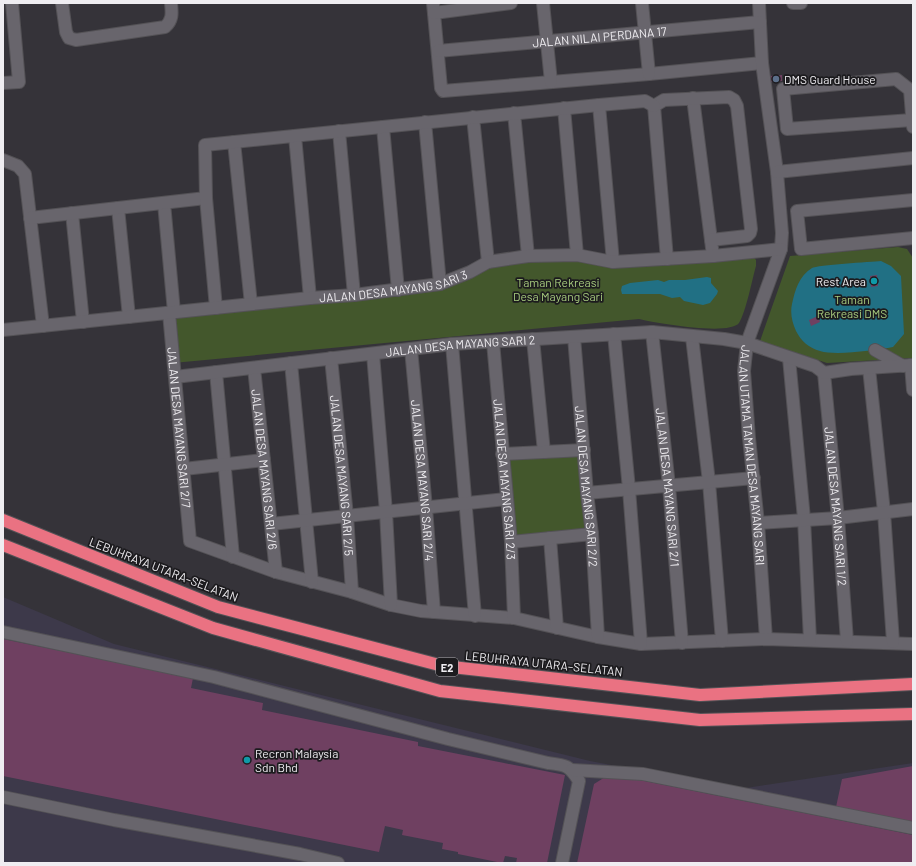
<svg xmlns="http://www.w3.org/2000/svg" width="916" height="866" viewBox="0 0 916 866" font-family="Barlow,sans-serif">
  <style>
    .industrial { fill: #3d394a }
    .green { fill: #43572c }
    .water { fill: #217084 }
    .building { fill: #6f4061 }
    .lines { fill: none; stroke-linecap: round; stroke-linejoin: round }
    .minor-casing { stroke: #545256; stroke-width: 14 }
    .highway-casing { stroke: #545256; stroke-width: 14 }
    .minor { stroke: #68656c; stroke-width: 12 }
    .highway { stroke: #ea7282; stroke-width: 12 }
    .service-dot { fill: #5c6f8a; stroke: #1c1b1e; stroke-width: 1.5 }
    .culture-dot { fill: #0f9aa8; stroke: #1c1b1e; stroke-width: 1.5 }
    .labels { text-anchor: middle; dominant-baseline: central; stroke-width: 3.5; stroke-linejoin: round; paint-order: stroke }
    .shield { fill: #1c1b1e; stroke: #b0aeb2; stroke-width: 1 }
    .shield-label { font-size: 11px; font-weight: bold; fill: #efedf1 }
    .street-label { font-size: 12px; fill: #efedf1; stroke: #1c1b1e }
    .poi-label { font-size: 12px; fill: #efedf1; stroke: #1c1b1e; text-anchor: start }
    .park-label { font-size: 12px; fill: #a8cc7f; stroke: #1c1b1e }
  </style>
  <rect width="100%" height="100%" fill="#353339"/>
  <path class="industrial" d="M3,597l111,47 476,117 149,28 174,-26v100h-910z"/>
  <path class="green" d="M898,247l9,2 6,9v100l-86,5 -67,-22 30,-85z
    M555,251l58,14 138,-11 5,6v6c-4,14 -10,46 -17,57 -10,13 -83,0 -100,-4l-466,44 -6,-53 267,-26 54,-24z
    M580,455l6,75 -70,6 -7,-77z"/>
  <path class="water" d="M881,261l10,5 10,10 3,58 -11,13c-17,3 -57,9 -73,4 -11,-3 -19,-10 -24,-20 -4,-9 -6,-18 -4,-27 3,-14 7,-28 20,-36 5,-3 59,-6 69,-7z
    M707,277l4,1v5l7,8 -1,3 -7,9 -7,2 -19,-4 -4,-4 -8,1 -12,-4h-38l-1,-4 1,-4 8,-3 28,-3 6,2 5,-2h16z"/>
  <path class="building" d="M782,75v6l-11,1 -1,-6z
    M877,275l1,11 -7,1 -1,-11z
    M818,316l2,6 -9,4 -2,-6z
    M3,639l190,39 -2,10 72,15 -1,7 156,32v4l147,29 -18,88h-31l1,-5 -12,-2 -2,7h-1l-44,-9v-2l-16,-3 1,-6 -41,-8 1,-5 -18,-4 -6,26 -376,-76z
    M913,766v56l-77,-15 6,-28z
    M610,774l303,61v28h-336l17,-79z"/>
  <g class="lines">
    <g class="minor-casing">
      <g id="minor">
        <path d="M62,3l4,29 3,6 7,2 89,-13c8,-7 7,-14 6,-24"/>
        <path d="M433,3l8,85 2,3 206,-17 113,-11"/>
        <path d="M543,3l8,79"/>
        <path d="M642,3l7,71"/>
        <path id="s1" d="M759,3l3,60 15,109 5,61 -1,16 -34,94 -3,28 5,67 9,85 8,116"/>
        <path d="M793,3h8"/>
        <path d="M434,13l77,-10"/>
        <path id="s2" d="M438,51l322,-29"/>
        <path d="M3,83l16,-1 -7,-79"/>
        <path d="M693,98l18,142"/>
        <path d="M599,105l14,157"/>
        <path d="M654,106l10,-6 65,-3 5,3 3,6 14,123 -1,4 -3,3 -36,4 2,16"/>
        <path d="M654,106l13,153"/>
        <path d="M564,108l13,147"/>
        <path d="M514,113l14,143"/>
        <path d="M473,117l15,145"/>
        <path d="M912,120l-125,9 -4,-40 113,-10 14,11 3,37"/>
        <path d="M425,122l15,162"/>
        <path d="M383,127l15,163"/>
        <path d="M339,131l15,164"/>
        <path d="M295,136l15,162"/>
        <path d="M234,142l17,162"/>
        <path d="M3,160l15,6 7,8 18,152"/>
        <path d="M777,172l136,-14"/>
        <path d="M913,200l-116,11 4,38 112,-11"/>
        <path d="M164,203l10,109"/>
        <path d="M118,208l11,109"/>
        <path d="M72,213l11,109"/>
        <path d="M30,218l176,-20"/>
        <path d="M216,308l-10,-110 -1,-53 394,-40 46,-4 9,5"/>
        <path id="s3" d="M169,313l21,228 86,31 76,20 39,13 30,6 93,7 84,19 43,7 125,-5 147,5"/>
        <path id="s4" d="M3,330l307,-32 44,-3 86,-11 30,-12 18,-10 40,-6 49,-1 36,7 100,-6 68,-7"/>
        <path id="s5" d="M652,332l17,154 13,157"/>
        <path d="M614,334l15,155 12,155"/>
        <path id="s6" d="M574,337l13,156 5,41 6,103"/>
        <path d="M692,337l17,145 13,159"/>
        <path d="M533,339l11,113"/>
        <path id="s7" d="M493,342l18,200 3,76"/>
        <path d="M452,344l23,272"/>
        <path id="s8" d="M411,349l15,159 8,104"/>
        <path d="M875,350l28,16"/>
        <path d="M373,354l13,158 5,93"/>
        <path id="s9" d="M331,358l16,158 5,76"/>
        <path d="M789,358l15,161 6,121"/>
        <path d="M291,363l21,219"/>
        <path d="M911,365l2,25"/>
        <path id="s10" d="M254,368l22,204"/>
        <path d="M869,368l15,144 9,130"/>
        <path d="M216,372l17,185"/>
        <path id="s11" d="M824,373l14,145 9,123"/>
        <path id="s12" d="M175,377l277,-33 200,-12 72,7 23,4 68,23 9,7 27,-4 62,-4"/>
        <path d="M502,454l82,-4"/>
        <path d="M184,469l80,-9"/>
        <path d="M587,493l167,-15"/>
        <path d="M758,523l80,-5 75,-9"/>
        <path d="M271,524l235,-25"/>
        <path d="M550,538l7,90"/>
        <path d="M511,542l81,-8"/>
        <path d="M3,632l211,45 234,62 100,24c18,2 21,2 31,18l-17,82"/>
        <path d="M572,770l71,4 270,54"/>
        <path d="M3,797l111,23 186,34 38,9"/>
      </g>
    </g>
    <g class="highway-casing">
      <path id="highway" d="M3,520l215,87 225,59 257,29 213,-11
        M3,545l210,83 227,63 260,29 213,-6"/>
    </g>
    <use href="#minor" class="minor"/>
    <use href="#highway" class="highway"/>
  </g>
  <circle class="service-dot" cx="776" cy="79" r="4"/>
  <g class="culture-dot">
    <circle cx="874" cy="281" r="4"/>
    <circle cx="247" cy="760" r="4"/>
  </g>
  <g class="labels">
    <rect class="shield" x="436" y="658" width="22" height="18" rx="3"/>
    <g class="shield-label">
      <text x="447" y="667">E2</text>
    </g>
    <g class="street-label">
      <text stroke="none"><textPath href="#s2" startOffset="162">JALAN NILAI PERDANA 17</textPath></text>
      <text stroke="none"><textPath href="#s4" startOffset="393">JALAN DESA MAYANG SARI 3</textPath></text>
      <text stroke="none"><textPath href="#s12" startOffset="287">JALAN DESA MAYANG SARI 2</textPath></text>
      <text stroke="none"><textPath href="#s3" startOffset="115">JALAN DESA MAYANG SARI 2/7</textPath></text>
      <text stroke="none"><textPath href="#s1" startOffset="460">JALAN UTAMA TAMAN DESA MAYANG SARI</textPath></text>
      <text stroke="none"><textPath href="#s10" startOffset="102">JALAN DESA MAYANG SARI 2/6</textPath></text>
      <text stroke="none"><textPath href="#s9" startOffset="118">JALAN DESA MAYANG SARI 2/5</textPath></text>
      <text stroke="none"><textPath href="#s8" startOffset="132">JALAN DESA MAYANG SARI 2/4</textPath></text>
      <text stroke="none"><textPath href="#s7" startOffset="138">JALAN DESA MAYANG SARI 2/3</textPath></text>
      <text stroke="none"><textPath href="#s6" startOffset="150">JALAN DESA MAYANG SARI 2/2</textPath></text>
      <text stroke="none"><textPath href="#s5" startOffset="156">JALAN DESA MAYANG SARI 2/1</textPath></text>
      <text stroke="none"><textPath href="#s11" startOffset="134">JALAN DESA MAYANG SARI 1/2</textPath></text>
      <text transform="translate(164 569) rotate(21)">LEBUHRAYA UTARA–SELATAN</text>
      <text transform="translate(544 663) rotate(6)">LEBUHRAYA UTARA–SELATAN</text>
    </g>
    <g class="poi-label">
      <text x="784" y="79">DMS Guard House</text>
      <text x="866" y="281" text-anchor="end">Rest Area</text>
      <text x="255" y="753">Recron Malaysia<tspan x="255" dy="14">Sdn Bhd</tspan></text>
    </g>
    <g class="park-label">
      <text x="558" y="282">Taman Rekreasi<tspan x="558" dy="14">Desa Mayang Sari</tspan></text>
      <text x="852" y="299">Taman<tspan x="852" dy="14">Rekreasi DMS</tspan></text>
    </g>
  </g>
  <rect width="916" height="866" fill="none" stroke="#efedf1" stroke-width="8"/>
</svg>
